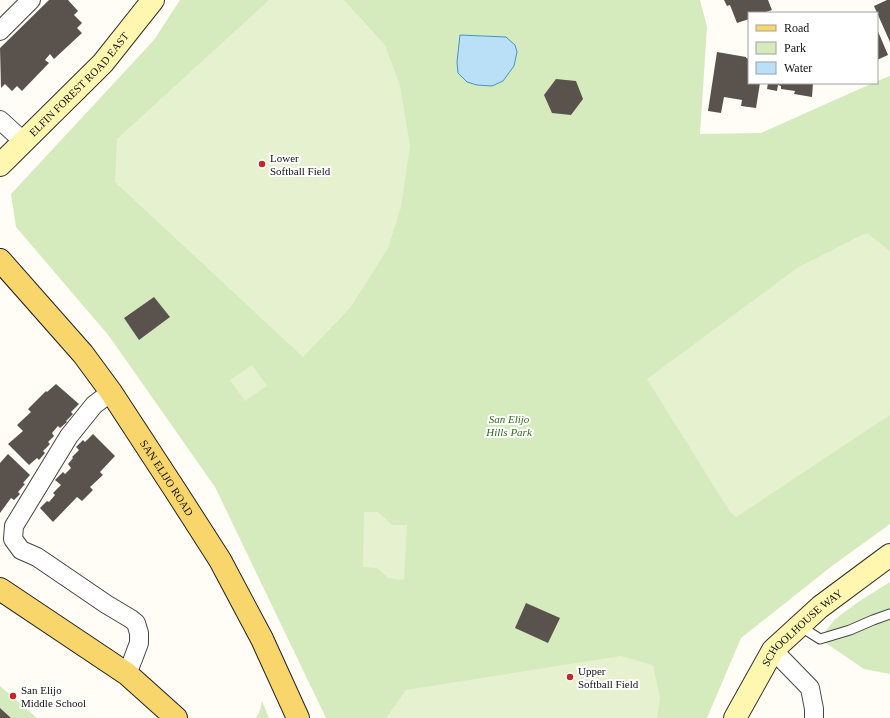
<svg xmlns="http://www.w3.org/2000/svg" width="890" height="718" viewBox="0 0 890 718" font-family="Georgia,serif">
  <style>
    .green { fill: #d5ebbd }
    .pitch { fill: #e6f2cf }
    .water { fill: #b9e0f7; stroke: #3f96cf }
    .building { fill: #5a524d }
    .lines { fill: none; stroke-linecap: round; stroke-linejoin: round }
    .lane-casing { stroke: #444; stroke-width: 11 }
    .street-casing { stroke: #444; stroke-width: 20 }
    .secondary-casing { stroke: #333; stroke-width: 24 }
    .primary-casing { stroke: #222; stroke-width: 24 }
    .lane { stroke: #fff; stroke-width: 9 }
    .street { stroke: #fff; stroke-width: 18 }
    .secondary { stroke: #fff6b0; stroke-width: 22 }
    .primary { stroke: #f9d66b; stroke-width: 22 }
    .poi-dot { fill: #c4262e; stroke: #fff; stroke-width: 1.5 }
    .labels { text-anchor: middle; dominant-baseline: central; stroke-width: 4; stroke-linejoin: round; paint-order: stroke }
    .street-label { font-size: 11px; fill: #111; stroke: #fff }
    .poi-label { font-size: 11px; fill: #111; stroke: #fff; text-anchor: start }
    .park-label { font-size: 11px; font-style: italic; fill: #2f6b1f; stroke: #fff }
  </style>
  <rect width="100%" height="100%" fill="#fffdf5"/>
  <path class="green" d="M180,0h520l7,27 -7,107 61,-1 112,-50h4v-2l13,-5v448l-58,42 -91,72 -34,80h-381l-111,-231 -106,-151 -93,-109 -5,-33 143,-154z
    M890,582v92l-26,-5 -44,-30 14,-19 24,-18z
    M0,686l37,32h-26l-11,-10z
    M262,701l7,17h-13l4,-8z"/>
  <path class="pitch" d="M269,0h75l41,45 15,41 10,60 -9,61 -13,41 -38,60 -47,49 -188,-175 2,-43z
    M868,234l22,17v164l-154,102 -6,-5 -83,-133 150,-111 65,-33z
    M252,365l15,21 -22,15 -15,-21z
    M364,512h14l14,13h15l-3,55 -16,-2 -11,-10 -14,-1z
    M621,656l32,9 7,33 -3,20h-271l20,-28z"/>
  <path class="water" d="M460,35l46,2 9,8 2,7 -3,14 -11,15 -11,5 -15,-1 -10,-3 -9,-9 -1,-11z"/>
  <path class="building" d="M49,0h19l10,11 -4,4 8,8 -5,5 5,5 -28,26 -4,-5 -5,6 4,3 -27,28 -5,-5 -5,5 -7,-7 -4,4 -1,-40z
    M724,0h44l4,10 -9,3h-14v6l-12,4 -7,-18 -3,1z
    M887,0h3v42l-16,-36z
    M877,29l11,26 -11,5z
    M717,52l29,5v1l3,1v24h11l-4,25 -15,-2 1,-6 -18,-3 -3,16 -13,-2z
    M556,79l20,2 7,18 -12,16 -19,-2 -8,-18z
    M768,83h45l-1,14 -18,-3 1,-3 -14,-2v-3l-3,-1 -1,6 -10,-2z
    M154,297l16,20 -31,23 -15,-22z
    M56,384l23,20 -8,8 2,2 -7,7 1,1 -7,6 -2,-2 -6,7 2,3 -6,6 2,2 -7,7 2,2 -6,7 -2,-2 -8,7 -21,-21 15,-13 -6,-6 14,-13 -3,-3 18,-18 1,1z
    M93,434l22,22 -15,16 3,3 -13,12 3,3 -11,11 -5,-4 -24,25 -13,-14 7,-7 2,1 6,-7 -2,-2 8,-8 -6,-5 8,-8 2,2 6,-6 -3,-4 5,-6 -1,-1 7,-7 -3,-3 7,-7 2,2z
    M8,454l22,21 -7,8 2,1 -7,8 2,2 -6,6 -3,-2 -11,15v-50z
    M526,603l34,15 -12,25 -33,-15z
    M0,708l11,10h-11z"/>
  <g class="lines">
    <g class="lane-casing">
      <path id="lane" d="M803,623l6,9 11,7 30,-9 23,-10 17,-6"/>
    </g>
    <g class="street-casing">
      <path id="street" d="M0,31l31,-31
        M0,120l24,22
        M111,392l-17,13 -25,31 -55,90 -1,13 8,11 16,7 69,47 25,15 5,4 3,10v10l-6,16 -6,15
        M773,650l37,38 4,21v9"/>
    </g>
    <g class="secondary-casing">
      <g id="secondary">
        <path id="s1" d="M0,165l103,-102 50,-63"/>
        <path id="s2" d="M735,718l38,-68 47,-43 70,-52"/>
      </g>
    </g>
    <g class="primary-casing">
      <g id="primary">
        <path id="s3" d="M0,260l83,94 28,38 66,101 43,67 42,79 36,79"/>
        <path d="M0,589l127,85 49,44"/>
      </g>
    </g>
    <use href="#lane" class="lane"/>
    <use href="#street" class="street"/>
    <use href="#secondary" class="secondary"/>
    <use href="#primary" class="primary"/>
  </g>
  <g class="poi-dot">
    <circle cx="262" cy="164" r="4"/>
    <circle cx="570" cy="677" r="4"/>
    <circle cx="13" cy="696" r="4"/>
  </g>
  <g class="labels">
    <g class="street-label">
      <text stroke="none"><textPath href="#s1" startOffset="113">ELFIN FOREST ROAD EAST</textPath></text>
      <text stroke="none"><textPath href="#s3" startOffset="275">SAN ELIJO ROAD</textPath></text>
      <text stroke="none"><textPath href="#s2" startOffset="114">SCHOOLHOUSE WAY</textPath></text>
    </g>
    <g class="poi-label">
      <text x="270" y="158">Lower<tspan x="270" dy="13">Softball Field</tspan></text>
      <text x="578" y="671">Upper<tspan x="578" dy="13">Softball Field</tspan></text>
      <text x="21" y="690">San Elijo<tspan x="21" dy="13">Middle School</tspan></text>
    </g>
    <g class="park-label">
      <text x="509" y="419">San Elijo<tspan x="509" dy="13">Hills Park</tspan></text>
    </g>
  </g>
  <rect x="748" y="12" width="130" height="72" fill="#ffffff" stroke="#a0a0a0"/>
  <rect x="756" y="25" width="20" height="6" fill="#f9d66b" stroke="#a0a0a0"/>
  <text x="784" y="32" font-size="12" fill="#111111">Road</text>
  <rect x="756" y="42" width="20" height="12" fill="#d5ebbd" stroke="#a0a0a0"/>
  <text x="784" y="52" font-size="12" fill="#111111">Park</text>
  <rect x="756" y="62" width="20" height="12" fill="#b9e0f7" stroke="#a0a0a0"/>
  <text x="784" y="72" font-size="12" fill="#111111">Water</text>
</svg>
